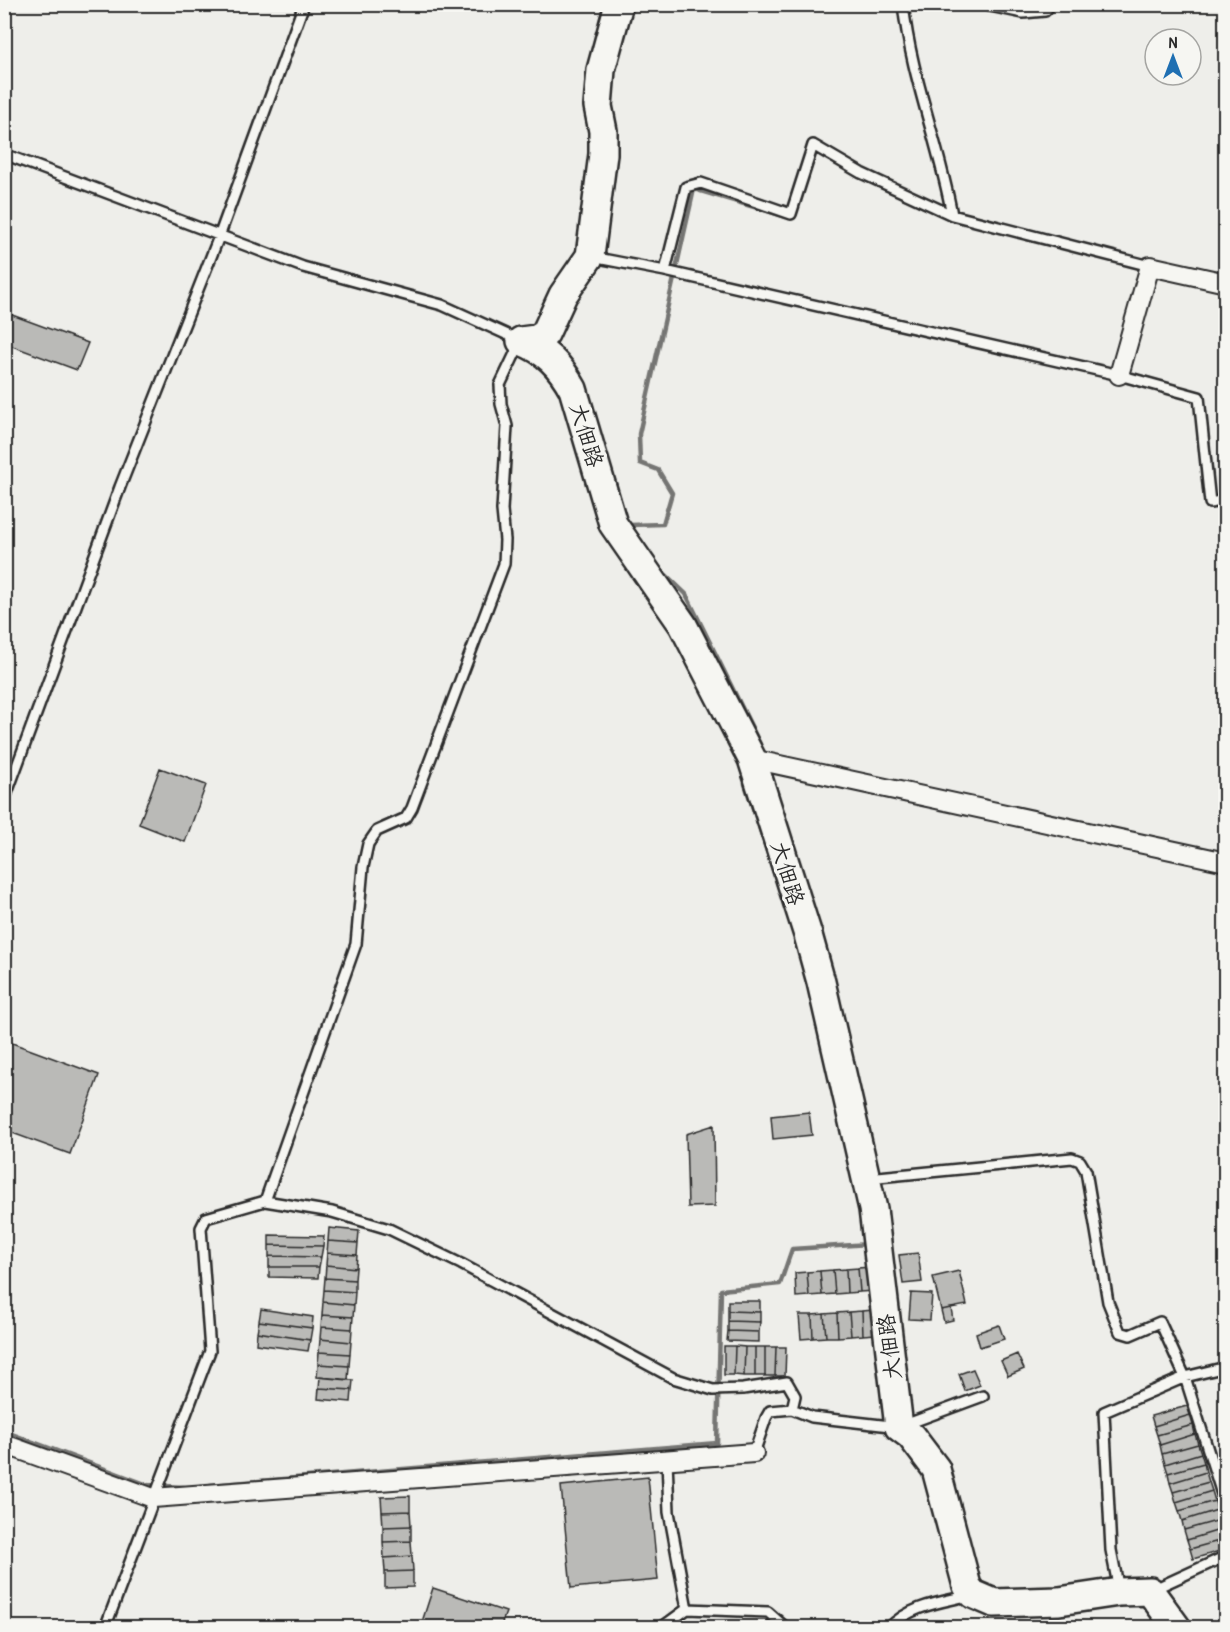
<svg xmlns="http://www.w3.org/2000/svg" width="1230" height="1632" viewBox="0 0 1230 1632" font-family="'Patrick Hand','LXGW WenKai TC',sans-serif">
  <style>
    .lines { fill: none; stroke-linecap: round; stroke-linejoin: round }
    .stream { stroke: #757573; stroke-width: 4.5 }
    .building { fill: #babab7; stroke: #2b2b2b; stroke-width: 1.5 }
    .lane-casing { stroke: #2b2b2b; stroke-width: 14 }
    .street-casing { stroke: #2b2b2b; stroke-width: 22 }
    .secondary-casing { stroke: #2b2b2b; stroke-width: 32 }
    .lane { stroke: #f6f6f2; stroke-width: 9 }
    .street { stroke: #f6f6f2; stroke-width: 18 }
    .secondary { stroke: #f6f6f2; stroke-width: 27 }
    .labels { text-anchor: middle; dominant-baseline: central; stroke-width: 6; stroke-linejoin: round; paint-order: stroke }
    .street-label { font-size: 22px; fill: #2b2b2b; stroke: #f6f6f2 }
  </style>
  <rect width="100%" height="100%" fill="#eeeeea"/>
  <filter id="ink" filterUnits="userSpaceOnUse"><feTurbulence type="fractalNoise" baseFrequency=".0167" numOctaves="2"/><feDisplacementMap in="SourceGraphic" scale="12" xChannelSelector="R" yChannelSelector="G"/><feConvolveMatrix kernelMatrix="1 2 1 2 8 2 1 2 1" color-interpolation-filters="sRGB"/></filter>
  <g filter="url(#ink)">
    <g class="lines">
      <path class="stream" d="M633,530l-3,-5 33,-1 9,-31 -14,-23 -18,-7 -1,-29 55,-245 90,27
        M657,566l29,28 74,150 -1,4
        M747,778l-2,6 41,125
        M4,1431l144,54 36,2
        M210,1485l507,-42 4,-153 59,-6 12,-35 77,-5"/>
    </g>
    <path class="building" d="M4,312l84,31 -11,27 -73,-27z
      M160,768l46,17 -21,57 -46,-18z
      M4,1040l95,35 -29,79 -66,-24z
      M809,1112l3,23 -39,4 -2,-23z
      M714,1125l1,81 -27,1 -2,-73z
      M329,1228l30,3 -1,12 -30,-2z
      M269,1235l55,1 -1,10 -54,-1z
      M328,1241l30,2 -1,12 -30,-2z
      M269,1245l54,1 -2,11 -52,-1z
      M327,1253l30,2 -1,13 -30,-3z
      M918,1253l4,29 -19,2 -4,-29z
      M269,1256l52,1 -2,10h-50z
      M326,1265l30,3 -1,12 -30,-2z
      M269,1267h50l-1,11 -49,-1z
      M871,1267l2,24 -13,1 -2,-24z
      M858,1268l2,24 -13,1 -1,-24z
      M846,1269l1,24 -12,1 -2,-24z
      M833,1270l2,24 -13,1 -2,-24z
      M820,1271l2,24 -13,1 -2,-24z
      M959,1271l8,34 -26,5 -8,-33z
      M807,1272l2,24 -13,1 -1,-24z
      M325,1278l30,2v12l-31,-2z
      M324,1290l31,2 -1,13 -31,-3z
      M911,1293l21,1 -2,26 -21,-1z
      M728,1301h32v11l-32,-1z
      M323,1302l31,3 -1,12 -31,-2z
      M951,1308l2,12 -9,2 -3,-12z
      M261,1309l52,8 -1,11 -53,-7z
      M874,1310l2,24 -13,1 -1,-24z
      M728,1311l32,1v10l-32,-1z
      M862,1311l1,24 -12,1 -2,-24z
      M849,1312l2,24 -13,1 -1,-24z
      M837,1313l1,24h-12l-2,-23z
      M824,1314l2,23 -13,1 -1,-23z
      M322,1315l31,2 -1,12 -31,-2z
      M799,1315h13l1,23 -12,1z
      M259,1321l53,7 -2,12 -53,-8z
      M728,1321l32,1 -1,10 -31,-1z
      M999,1325l5,14 -24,8 -4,-14z
      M321,1327l31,2 -1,13 -31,-3z
      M728,1331l31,1v10l-32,-1z
      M257,1332l53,8 -2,11 -52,-7z
      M320,1339l31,3 -1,12 -31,-2z
      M724,1346h11l-1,29h-10z
      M735,1346l10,1 -1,29 -10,-1z
      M745,1347h10v29h-11z
      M755,1347h10v29h-10z
      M765,1347h11l-1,29h-10z
      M776,1347h10l-1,29h-10z
      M319,1352l31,2 -1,12 -31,-2z
      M1017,1354l7,15 -16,7 -7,-15z
      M318,1364l31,2 -1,14 -31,-3z
      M973,1369l7,16 -15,6 -6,-17z
      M320,1377l33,3 -1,10 -33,-2z
      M319,1388l33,2 -1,12 -33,-3z
      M1187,1406l3,9 -36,11 -3,-10z
      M1190,1415l3,10 -36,10 -3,-9z
      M1193,1425l2,9 -35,11 -3,-10z
      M1195,1434l3,10 -36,10 -2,-9z
      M1198,1444l3,9 -36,11 -3,-10z
      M1201,1453l3,10 -36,10 -3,-9z
      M1204,1463l2,9 -36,11 -2,-10z
      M1206,1472l3,10 -36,10 -3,-9z
      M648,1477l10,103 -87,8 -10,-102z
      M1209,1482l3,9 -36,11 -3,-10z
      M1212,1491l3,10 -36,10 -3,-9z
      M410,1496v15l-28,1 -1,-15z
      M1215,1501l2,9 -35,11 -3,-10z
      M1217,1510l3,10 -36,10 -2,-9z
      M410,1511l1,15 -28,1 -1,-15z
      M1220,1520l3,9 -36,11 -3,-10z
      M411,1526v15l-28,1v-15z
      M1223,1529l3,10 -36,10 -3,-9z
      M1226,1539v10l-33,10 -3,-10z
      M411,1541l1,15 -28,2 -1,-16z
      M412,1556l1,15 -28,1 -1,-14z
      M413,1571v16l-28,1v-16z
      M433,1588l73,24 -6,16h-80z"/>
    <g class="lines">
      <g class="lane-casing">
        <path id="lane" d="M903,4c8,73 36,139 49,211
          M980,4l43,9 22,-2 6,-7
          M4,154l299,113 139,38 79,36 -21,44 1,19 6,22 -5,84 3,30 -1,24 -92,244 -6,10 -29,13 -9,13 -5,23 -7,77 -91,257 -59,17 -5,10 9,123 -105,277
          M592,257l73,14 454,104 80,22 11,106 16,-3
          M665,271l21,-84 15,-4 90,31 22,-69 48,28 91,42 198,51
          M4,801l116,-314 100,-253 84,-230
          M868,1178l204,-20 8,3 6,10 22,131 12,30 10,3 30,-13 25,55 41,130
          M265,1201l67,11 57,17 72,35 212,114 40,12 30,-1 44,-7 8,14 -3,13
          M754,1453l12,-35 4,-7 22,-2 20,8 87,10 84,-31
          M667,1459l2,53 18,97
          M1119,1590l-8,-40 -7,-138 81,-35 41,-10
          M1152,1590l74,-34
          M661,1628l26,-19 81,3 18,16
          M889,1628c21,-23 54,-26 82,-33"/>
      </g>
      <g class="street-casing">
        <path id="street" d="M1119,375l31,-109 76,17
          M752,759l474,103
          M4,1444l149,54 601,-45"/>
      </g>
      <g class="secondary-casing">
        <path id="secondary" d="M521,341c25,10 39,24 52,48l40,135 70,101 69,134 56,176 13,47 52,227 26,218 12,9 25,33 31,117 6,8 21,9 65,-2 60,-9 31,-1 27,37
          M521,341l15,-2 9,-5 18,-39 27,-39 13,-102v-23l-5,-25 3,-36 18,-66"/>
      </g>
      <use href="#lane" class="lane"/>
      <use href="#street" class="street"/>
      <use href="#secondary" class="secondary"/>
    </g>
  </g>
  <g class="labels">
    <g class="street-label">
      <text transform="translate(587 435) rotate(73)">大佃路</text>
      <text transform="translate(788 873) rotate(73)">大佃路</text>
      <text transform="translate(889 1347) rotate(-97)">大佃路</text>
    </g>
  </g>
  <rect width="1230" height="1632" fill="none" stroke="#f6f6f2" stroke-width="24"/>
  <rect x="12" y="12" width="1206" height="1608" fill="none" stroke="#2b2b2b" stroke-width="2" filter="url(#ink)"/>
  <g transform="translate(1173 57)"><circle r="28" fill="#f6f6f2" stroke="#a5a5a2" stroke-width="1.5"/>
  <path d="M0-4.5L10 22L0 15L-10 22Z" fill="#1f6fb2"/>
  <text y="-9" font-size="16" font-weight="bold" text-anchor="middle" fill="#2b2b2b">N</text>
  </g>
</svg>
